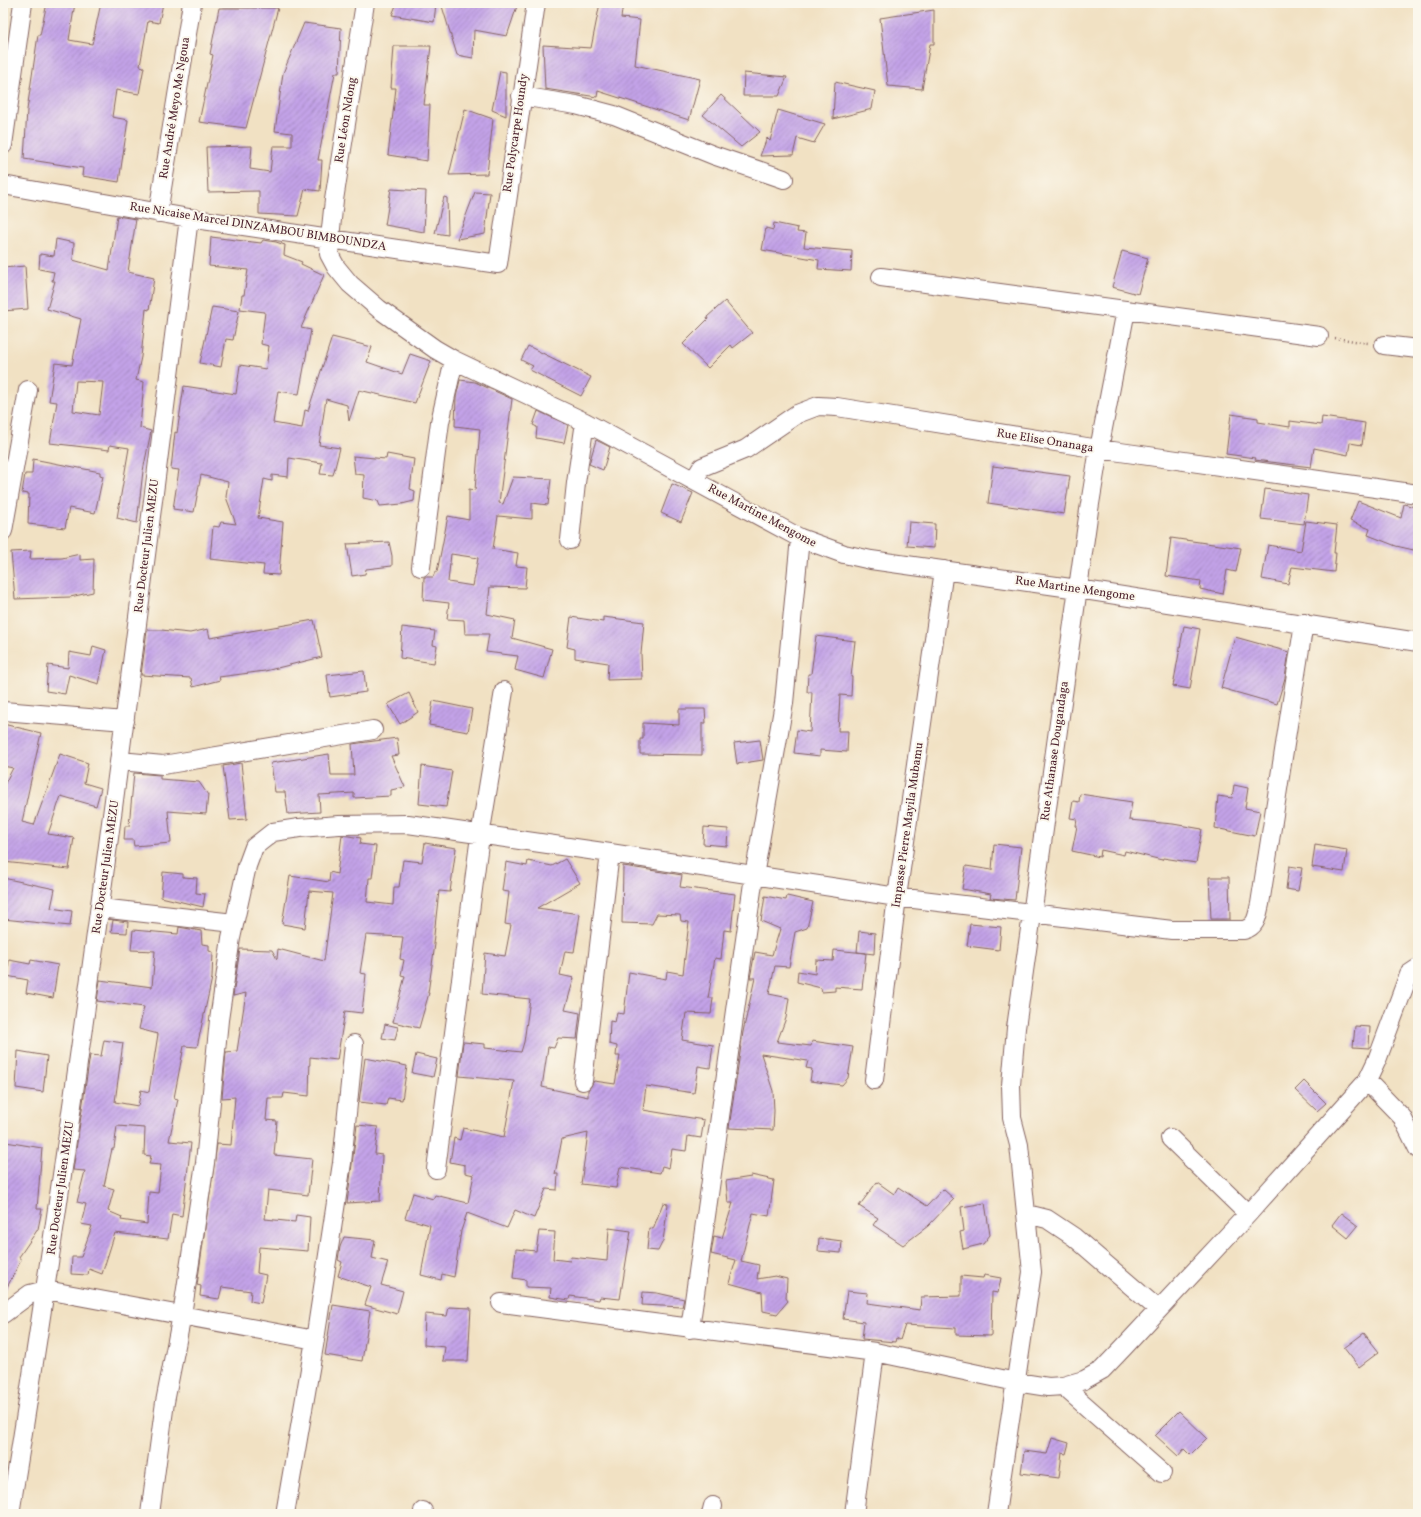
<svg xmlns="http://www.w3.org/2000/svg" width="1421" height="1517" viewBox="0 0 1421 1517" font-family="Vollkorn,serif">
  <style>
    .building { fill: url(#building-hatch); fill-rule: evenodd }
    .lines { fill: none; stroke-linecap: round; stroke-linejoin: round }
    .minor-casing { stroke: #846360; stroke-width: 20 }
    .path { stroke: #846360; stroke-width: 2.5; stroke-dasharray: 1 3; stroke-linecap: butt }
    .minor { stroke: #fff; stroke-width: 18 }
    .labels { text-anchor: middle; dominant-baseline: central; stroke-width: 4; stroke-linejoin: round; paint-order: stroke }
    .street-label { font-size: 12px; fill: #4a1f2b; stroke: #fbf7ec }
  </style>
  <defs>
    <pattern id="building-hatch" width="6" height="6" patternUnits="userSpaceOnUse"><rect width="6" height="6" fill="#c3a3e8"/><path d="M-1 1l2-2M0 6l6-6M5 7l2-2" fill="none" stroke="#a084bc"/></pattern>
  </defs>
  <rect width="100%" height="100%" fill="#fbf7ec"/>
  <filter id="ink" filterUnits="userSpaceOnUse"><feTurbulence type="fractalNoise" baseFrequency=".025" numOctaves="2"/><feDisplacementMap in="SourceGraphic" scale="8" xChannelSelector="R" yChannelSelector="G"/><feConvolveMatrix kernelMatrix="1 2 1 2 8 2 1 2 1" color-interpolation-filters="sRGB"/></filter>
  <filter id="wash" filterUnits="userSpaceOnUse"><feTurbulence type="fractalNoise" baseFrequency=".012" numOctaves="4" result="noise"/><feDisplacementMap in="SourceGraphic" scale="16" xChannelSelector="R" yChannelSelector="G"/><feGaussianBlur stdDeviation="0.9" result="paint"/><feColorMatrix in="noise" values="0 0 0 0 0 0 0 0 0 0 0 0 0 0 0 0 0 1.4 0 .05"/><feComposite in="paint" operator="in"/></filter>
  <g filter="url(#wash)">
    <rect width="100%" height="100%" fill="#f1e1c3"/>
    <g id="blocks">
      <path class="building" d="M47,3h28l-6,37 23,4 9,-41h62l-4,20 -11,-2 -8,45 4,1 -5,27 -23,-4 -4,27 16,3 -9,62 -37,-6 1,-8 -59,-9 3,-49 11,-75h2z
        M397,3h39l-2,19 -42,-7z
        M441,3h77l-11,33 -33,-6 -1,28 -16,-3z
        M600,3h23l-2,15 19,2 -5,45 65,14 -11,41 -91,-29 -1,6 -52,-8 -2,-44 48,3z
        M219,8h59l-32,120 -47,-6 14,-67 -3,-1z
        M934,10v34h-4l-8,45 -34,-3 -8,-68z
        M304,23l37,5 -2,45h-4l-17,87h4l-2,31 -15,-2 -7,27 -39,-2v-23l-51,1 -2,-45 46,-1 -2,23 20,3 3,-26h19v-13l-17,-2 8,-58z
        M394,46h37l-7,59h6l-3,56 -39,-6 8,-67h-5z
        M500,71l6,1v44l-14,-6z
        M744,73l43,4 -8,19h-36z
        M835,82l40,9 -3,18 -39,10z
        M721,95l39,37 -19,15 -38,-32z
        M465,109l28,10 -6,55 -38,1z
        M778,110l47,14 -11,19 -17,-5 -4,17 -33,1 7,-18 3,3z
        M391,189l35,2 -2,41 -39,-7z
        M475,192l15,1 -5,41 -28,5z
        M444,197l3,1 1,37 -13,-2z
        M117,216l19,3 -8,53 26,6 -5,32 -3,-1 -5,48 -5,23 8,2 -4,46 11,3 -8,40 -6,52 -20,-5 12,-70 -19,-3 -1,5 -59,-7 7,-41 -8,-1 6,-38 17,2 9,-46 -34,-10 8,-28h-3l2,-9 -15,-3 1,-15 14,2 2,-17 18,4 -1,17 36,10zM76,381l27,1 -4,33 -26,-4z
        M774,223l24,5 -1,4 9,1 -2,14 48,4 -1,20 -33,-2 1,-9 -57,-10 4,-22 7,2z
        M211,237l50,6 2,-3 13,2 9,3 -1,10 18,7 -1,2 23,11 -23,53 10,2 -12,64 -21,-3 -5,32 29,5 3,-18 3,1 24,-74 40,10 -5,15 35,12 8,-20 21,7 -16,42 -56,-13 -10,31 -2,-16 -21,-6 -7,46 21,3 -7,27 -13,-1 2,-11 -33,-5 -1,19 -16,-2v6l-8,-2 -6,39 25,4 -4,53 -16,-1 1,-9 -54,-6 3,-33 6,1 2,-5 15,2 -10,-27 2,-15 -27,-7 -7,37 -21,-3 6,-39 -8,-1 4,-37 2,1 7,-47 52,8 4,-29 26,4 3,-23 -8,-2 4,-32 -25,-3 2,-14h2l4,-25 -39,-4z
        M1122,251l26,7 -10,36 -26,-7z
        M25,266l3,43 -25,2v-43z
        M725,301l27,32 -19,15 -2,-3 -23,23 -25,-24 25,-25 -1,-2z
        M212,307l27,4 -6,29 -7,-1 -5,28 -21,-4z
        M528,346l63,31 -10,19 -51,-26 3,-4 -12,-6z
        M460,380l15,2 37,17 -13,104 4,1 10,-27 38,2 -3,26 -16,-2v16l-34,-3 -5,33 25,4 -2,13 11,1 -2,21 -35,-1 -3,27 28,6 -3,18 40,11 -8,29 -29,-8 3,-14 -32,-4 3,-18h-24l-1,-14 -17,-1 2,-16 -26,-3 1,-23h9l2,-5h2l11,-56 21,4v-31l6,1 5,-61 -25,-3 1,-29zM451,554l27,4 -5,28 -25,-4z
        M538,411l30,14 -4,18 -28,-5 1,-11 -4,-2z
        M1231,414l27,4v4l32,5v-6l31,4 1,-8 43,6 -3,22 -12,-2 -2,12 -34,-7 -3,19 -56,-7 1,-2 -30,-4z
        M596,440l14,7 -7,23 -14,-6z
        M387,454l27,5 -4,30 5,2 -1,10 -12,3 -22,2 -2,-5 -15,-3 1,-23 -9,-1 -2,-18 33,3z
        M33,459l67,13v3l3,1 -8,37 -26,-5 -4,20 -37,-4 1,-30 -7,-1 3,-19h7z
        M993,466l77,10 -6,38 -76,-11z
        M672,484l21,9 -12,29 -20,-9z
        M1265,489l43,6 -4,29 -43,-5z
        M1358,501l43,17 3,-14 14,4v43l-22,-5 -28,-11 2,-6 -20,-8z
        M1306,521l31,4 -3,28h2l-2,19 -42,-5 -4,17 -26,-5 6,-34 33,6z
        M909,522l26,2 -1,24 -27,-2z
        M1171,538l70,10 -5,24 -9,-2 -4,24 -23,-5 1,-8 -35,-5z
        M389,542l3,14v10l-26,3 -1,5 -13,2 -5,-32z
        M31,551l-1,8 32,-1 18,-4v6l14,-1 -1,33 -23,5 -55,2 -4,-47z
        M571,617l32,5v-5l41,5 -3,32 1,25 -35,1 1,-17 -33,-5v-9l-8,-2z
        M314,620l8,37 -57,14 -46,6 1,3 -27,7 -2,-9 -50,-3 6,-45h14l29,3 18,-4 2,9z
        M1184,626l16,3 -10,60 -17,-3z
        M402,627l33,4 -2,14 4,1 -3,17 -34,-5z
        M816,636l39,5 -4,36h1l-1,19 -11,-1 -2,36h10l-1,21 -27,-2v6l-26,-3 3,-23 13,2 2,-40h-5l1,-18h3z
        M1235,637l54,15 -4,26 -8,26 -56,-16z
        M93,646l13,4 -7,34 -30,-9 -4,19 -19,-3 2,-26 20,3 1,-16 22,4z
        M364,671l2,21 -36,5 -3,-22z
        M409,693l9,19 -18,12 -12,-20z
        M433,701l39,8 -4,23 -39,-7z
        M679,709h26l1,14h-4v32l-62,-1v-15h3v-16l36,2z
        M3,724l38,9 -19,89 12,3 26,-71 28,9 -4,20 17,5 -5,18 -35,-10 -13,38 26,4 -5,31 -66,-7v-75l10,-19 -10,-2z
        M397,738l2,17 -8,1 14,31 -14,3v6l-37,2v-5l-35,2 1,17 -32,2 -3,-22h-10l-4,-29 58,-9 2,21h23l-2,-31z
        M760,740l3,20 -26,4 -3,-21z
        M241,763l6,56 -17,1 -7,-54z
        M422,766l30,5 -6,36 -27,-3z
        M134,773l26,2v4l39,3 9,13 -2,19 -38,-3 3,32 -37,3 -1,-6h-9l1,-14h4z
        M1234,785l14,3 -3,20 15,3 -5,25 -40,-8 3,-32 14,2z
        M1080,794l52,8 -3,18 44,4 29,5 -6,34 -33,-5 -1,2 -37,-9 -1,4 -23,-5 -1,7 -28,-6 5,-25h-1l1,-7 -7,-1 3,-17 6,1z
        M704,827l24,2 -1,17 -24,-2z
        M342,835l19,3 -1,6 16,2 -4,32h-3l-2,24 26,3 1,-18h5l4,-27 19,2 3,-19 31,5 -6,44 -11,-1 -6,53h2l-7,49h1l-10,35 -26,-6 12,-46 -4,-1 3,-15 -4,-1 3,-22 -37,-2 -6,38 6,1 -4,39 -17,-2 -8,49 -27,-3 -1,39 -25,-3 -1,5h-15l-2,22 11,1 -3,34 38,4 -4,36 -40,-5 -3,29 30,3 1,-7 14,2 -2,34 -49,-4 -2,26 9,2 -5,28 -11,-2 1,-10 -29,-4 -3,12 -19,-3 1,-10 -4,-1 20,-141 14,1 4,-48 -13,1 4,-46 11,-1 9,-58 -13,3 7,-47 32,1 5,9 1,-10 46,12 9,-68 -24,-2 -4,37 -23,-4 8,-48 39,6 1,-10 7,2z
        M994,844l27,3 -6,53 -25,-2 1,-4 -29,-5 4,-23 26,4z
        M1315,845l32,5 -3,22 -32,-5z
        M565,859l15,24 -43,25 43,6 -6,38 -9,-1 -5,24 14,3 -9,32 15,3 -3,26 -19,-1 -4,10 -6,-1 -6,40 46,10v-7l6,-9 21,3 5,-28h-4l1,-10 -8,-2 1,-23 5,1 2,-9 7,1 5,-42 37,7 1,-8 16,3 6,-52 -8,-1 -1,-6 -23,-1 -5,10 -30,-1 1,-57 59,9 -2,12 55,7 -4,37 -7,-1 -3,29 -6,-1 -7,40h5l-2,16 -25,-1 -4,27 31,5 -3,23 -12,-2 -4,27 -48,-7 -3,24 61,10 -3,18 -13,-2 -2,15 -14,-2 -3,19 -7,-2 -2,7 -40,-6 -4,21 -35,-4 7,-51 -26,6 -7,35h3l-1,16 -11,-1 -12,29 -19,-8 -8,18 -40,-15 -6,18 -7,46 -12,-3 -1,6 -20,-5 9,-50 -25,-7 8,-25 20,6 2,-4 33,8 6,-28 -9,-2v-8l-15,-3 4,-24 6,2 3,-12 41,9 10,-56 -55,-5 4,-34 22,2v4l36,4 3,-10 6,-43 -48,-5 3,-41 20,3 6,-31 -6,-1 4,-32 -7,-1 4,-29 21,4 1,-5 24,5z
        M1289,866l13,2 -4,23 -12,-2z
        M163,872l20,2v3l14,1 -1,15 9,1 -2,13 -42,-10z
        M1209,877h20l1,42h-19z
        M3,878l52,11 -4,19 21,3 -2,15 -67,-7z
        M765,896l21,4 1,-4 26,6 -6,26 -12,4 -6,35 -14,-1 -6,28 20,4 -3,20 -9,24 34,4 1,-5 41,6 -5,31 -6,7 -32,-4 2,-12 -6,-1 2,-7 -47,-7 12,37 1,20 -1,19 -44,-2 14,-96 12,-54h-5l5,-26 17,3 8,-26 -19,-8z
        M113,920l15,2 -1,11 -16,-1z
        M970,924l31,3 -2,23 -32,-4z
        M179,927l22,4 1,13 7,1v6l4,1 -1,26 -15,69 -13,-1 -10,52 4,1 -9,42 22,2 -9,73 -10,-2 -4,25 -53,-6 -13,41 -13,-5 -1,6 -17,-1 1,-17h9l11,-31 -11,-2 5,-20 -9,-2 8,-31 -12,-1 17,-115 11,1 3,-16 19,3 -8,59 23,4 3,-16 8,2 9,-58 -19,-5 5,-22 -47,-6 3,-21 52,7 3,-36 -24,-1 2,-20 45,4zM117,1126l28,2 -1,27 7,1 -2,8 12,1 -3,28 -9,-1 -2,32 -26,-4 1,-3 -14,-6 6,-22 -10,-3 8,-37h2z
        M859,931l16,2 -1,21 -17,-2z
        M834,950l32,3 -4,36 -27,-2v4l-13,1 -1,-4 -24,-6 1,-11 17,3 1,-14 17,1z
        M9,960l21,4 1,-4 27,5 -5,33 -27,-5 2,-13 -21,-4z
        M385,1024l13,3 -3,13 -13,-2z
        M1355,1026l15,1 -1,21 -16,-1z
        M18,1051l29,5 -4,36 -27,-4z
        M416,1054l21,5 -4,18 -21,-4z
        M365,1058l42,8 -5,34 -14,-2 -2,7 -27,-3z
        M1304,1081l22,22 -9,8 -22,-21z
        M357,1125l21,2 -3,27 7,1 -2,46 -33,2z
        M6,1142l36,6 -5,61h5l-4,20 -19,28 2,3 -18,35v-133h2z
        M751,1175l23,5 -5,36 -16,-3 -12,48 18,4 -2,14 18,-3 12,3 -1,19 2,3 -11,13 -14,-3 -1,-19 -33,-9 7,-23 -25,-6 3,-18 8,2 11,-35h-5l-2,-22 25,-4z
        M877,1182l17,12 4,-7 29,19 16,-17 11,10 -26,27 -25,19 -30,-20 5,-7 -19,-12z
        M663,1203l5,1 -5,37 -5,10 -11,-1 2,-22 4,1z
        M985,1203l5,32 -7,9 -20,5 -3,-17 4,-1 -3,-24z
        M1341,1213l17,13 -10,12 -16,-13z
        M609,1228l22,3 -11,68 -20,-2 -1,3 -29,-4 -1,4 -19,-3 1,-9 -25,-1v-7l-13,-2 3,-29 20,2 3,-20 16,1 -2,27 17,2 1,-4 36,4z
        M344,1237l31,3 -3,18 16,4 -7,23 22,6 -6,23 -32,-9 6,-18 -33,-11 4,-14 -4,-2 2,-13z
        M819,1238l23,3 -1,12 -23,-2z
        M984,1275l17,3 -3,15 -6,-1 -1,44 -35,-1v-7l-51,-3 -5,15 -4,-2 -1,4 -33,-3 2,-17 -21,-3 4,-28 21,2 -1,10 53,7 1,-13 40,-1v-20l22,2z
        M643,1292l14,1 27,6 -2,8 -40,-2z
        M333,1305l37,6 -8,50 -37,-6z
        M449,1307l22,1 -3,53h-25l2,-14 -21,-2 1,-31 22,2z
        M1364,1333l15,19 -20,15 -15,-19z
        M1179,1411l28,27 -17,17 -6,-6 -6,7 -23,-21z
        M1052,1438l17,5 -3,11 -4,-1 -3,25 -38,-5 3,-22 23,3z"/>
    </g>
  </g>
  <g filter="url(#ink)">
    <use href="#blocks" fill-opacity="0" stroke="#846360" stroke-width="1"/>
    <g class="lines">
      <g class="minor-casing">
        <path id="minor" d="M365,3l-31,197 -4,38 -1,16 7,13 14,17 29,25 56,40 19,11 131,62 215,116 44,16 27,6 207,29 340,53
          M521,96l55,9 38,10 99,40 71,24
          M3,145l20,-142
          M3,185l186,33 309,46 38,-261
          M158,213l34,-210
          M881,277l438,59
          M1384,345l34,4
          M694,480l8,-13 44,-18 51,-35 21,-8 19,1 262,42 319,45
          M3,531l25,-141
          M570,540l6,-57 9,-61
          M421,567l19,-145 14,-62
          M3,711l122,10
          M120,761l43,4 210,-35
          M100,908l134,15
          M874,1080l23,-183 47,-327
          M583,1081l27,-228
          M1367,1081l35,36 16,32
          M1170,1138l78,76
          M436,1169l44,-333 24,-145
          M1027,1214l20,5 27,18 84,72
          M501,1303l374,49 141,30 32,5 15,-1 21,-6 18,-10 21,-22 125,-134 119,-133 10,-21 32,-86 9,-6
          M3,1314l27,-20 16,-4 269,50
          M690,1329l64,-453 30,-173 16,-165
          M1063,1386l99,87
          M10,1514c70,-431 124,-863 179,-1296
          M150,1514l15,-112 17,-87 23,-152 14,-143 12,-82 16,-72 7,-19 19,-15 26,-4 40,-3 69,-1 202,29 287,44 275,33h72c13,-4 13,-14 16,-26l44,-281
          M285,1514l30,-174 27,-177 12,-119
          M423,1514v-3
          M711,1514l2,-8
          M854,1514l21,-162
          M996,1514l36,-242 -13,-127 -7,-27 -1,-33 5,-57 73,-518 10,-61 27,-139"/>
      </g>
      <path class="path" d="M1335,338l33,5"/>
      <use href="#minor" class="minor"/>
    </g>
  </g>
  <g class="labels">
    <g class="street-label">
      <text transform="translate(175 108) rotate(-81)">Rue André Meyo Me Ngoua</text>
      <text transform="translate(346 120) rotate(-81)">Rue Léon Ndong</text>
      <text transform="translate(516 133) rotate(-82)">Rue Polycarpe Houndy</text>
      <text transform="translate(258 227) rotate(9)">Rue Nicaise Marcel DINZAMBOU BIMBOUNDZA</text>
      <text transform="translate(1045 441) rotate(9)">Rue Elise Onanaga</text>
      <text transform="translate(762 516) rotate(28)">Rue Martine Mengome</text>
      <text transform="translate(147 546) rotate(-83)">Rue Docteur Julien MEZU</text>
      <text transform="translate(1075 589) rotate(8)">Rue Martine Mengome</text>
      <text transform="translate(1055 751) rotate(-82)">Rue Athanase Dougandaga</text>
      <text transform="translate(908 825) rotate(-82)">Impasse Pierre Mayila Mubamu</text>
      <text transform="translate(106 867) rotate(-82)">Rue Docteur Julien MEZU</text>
      <text transform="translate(61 1188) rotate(-82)">Rue Docteur Julien MEZU</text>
    </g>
  </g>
  <rect width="1421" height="1517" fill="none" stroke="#fbf7ec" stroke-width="16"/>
</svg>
